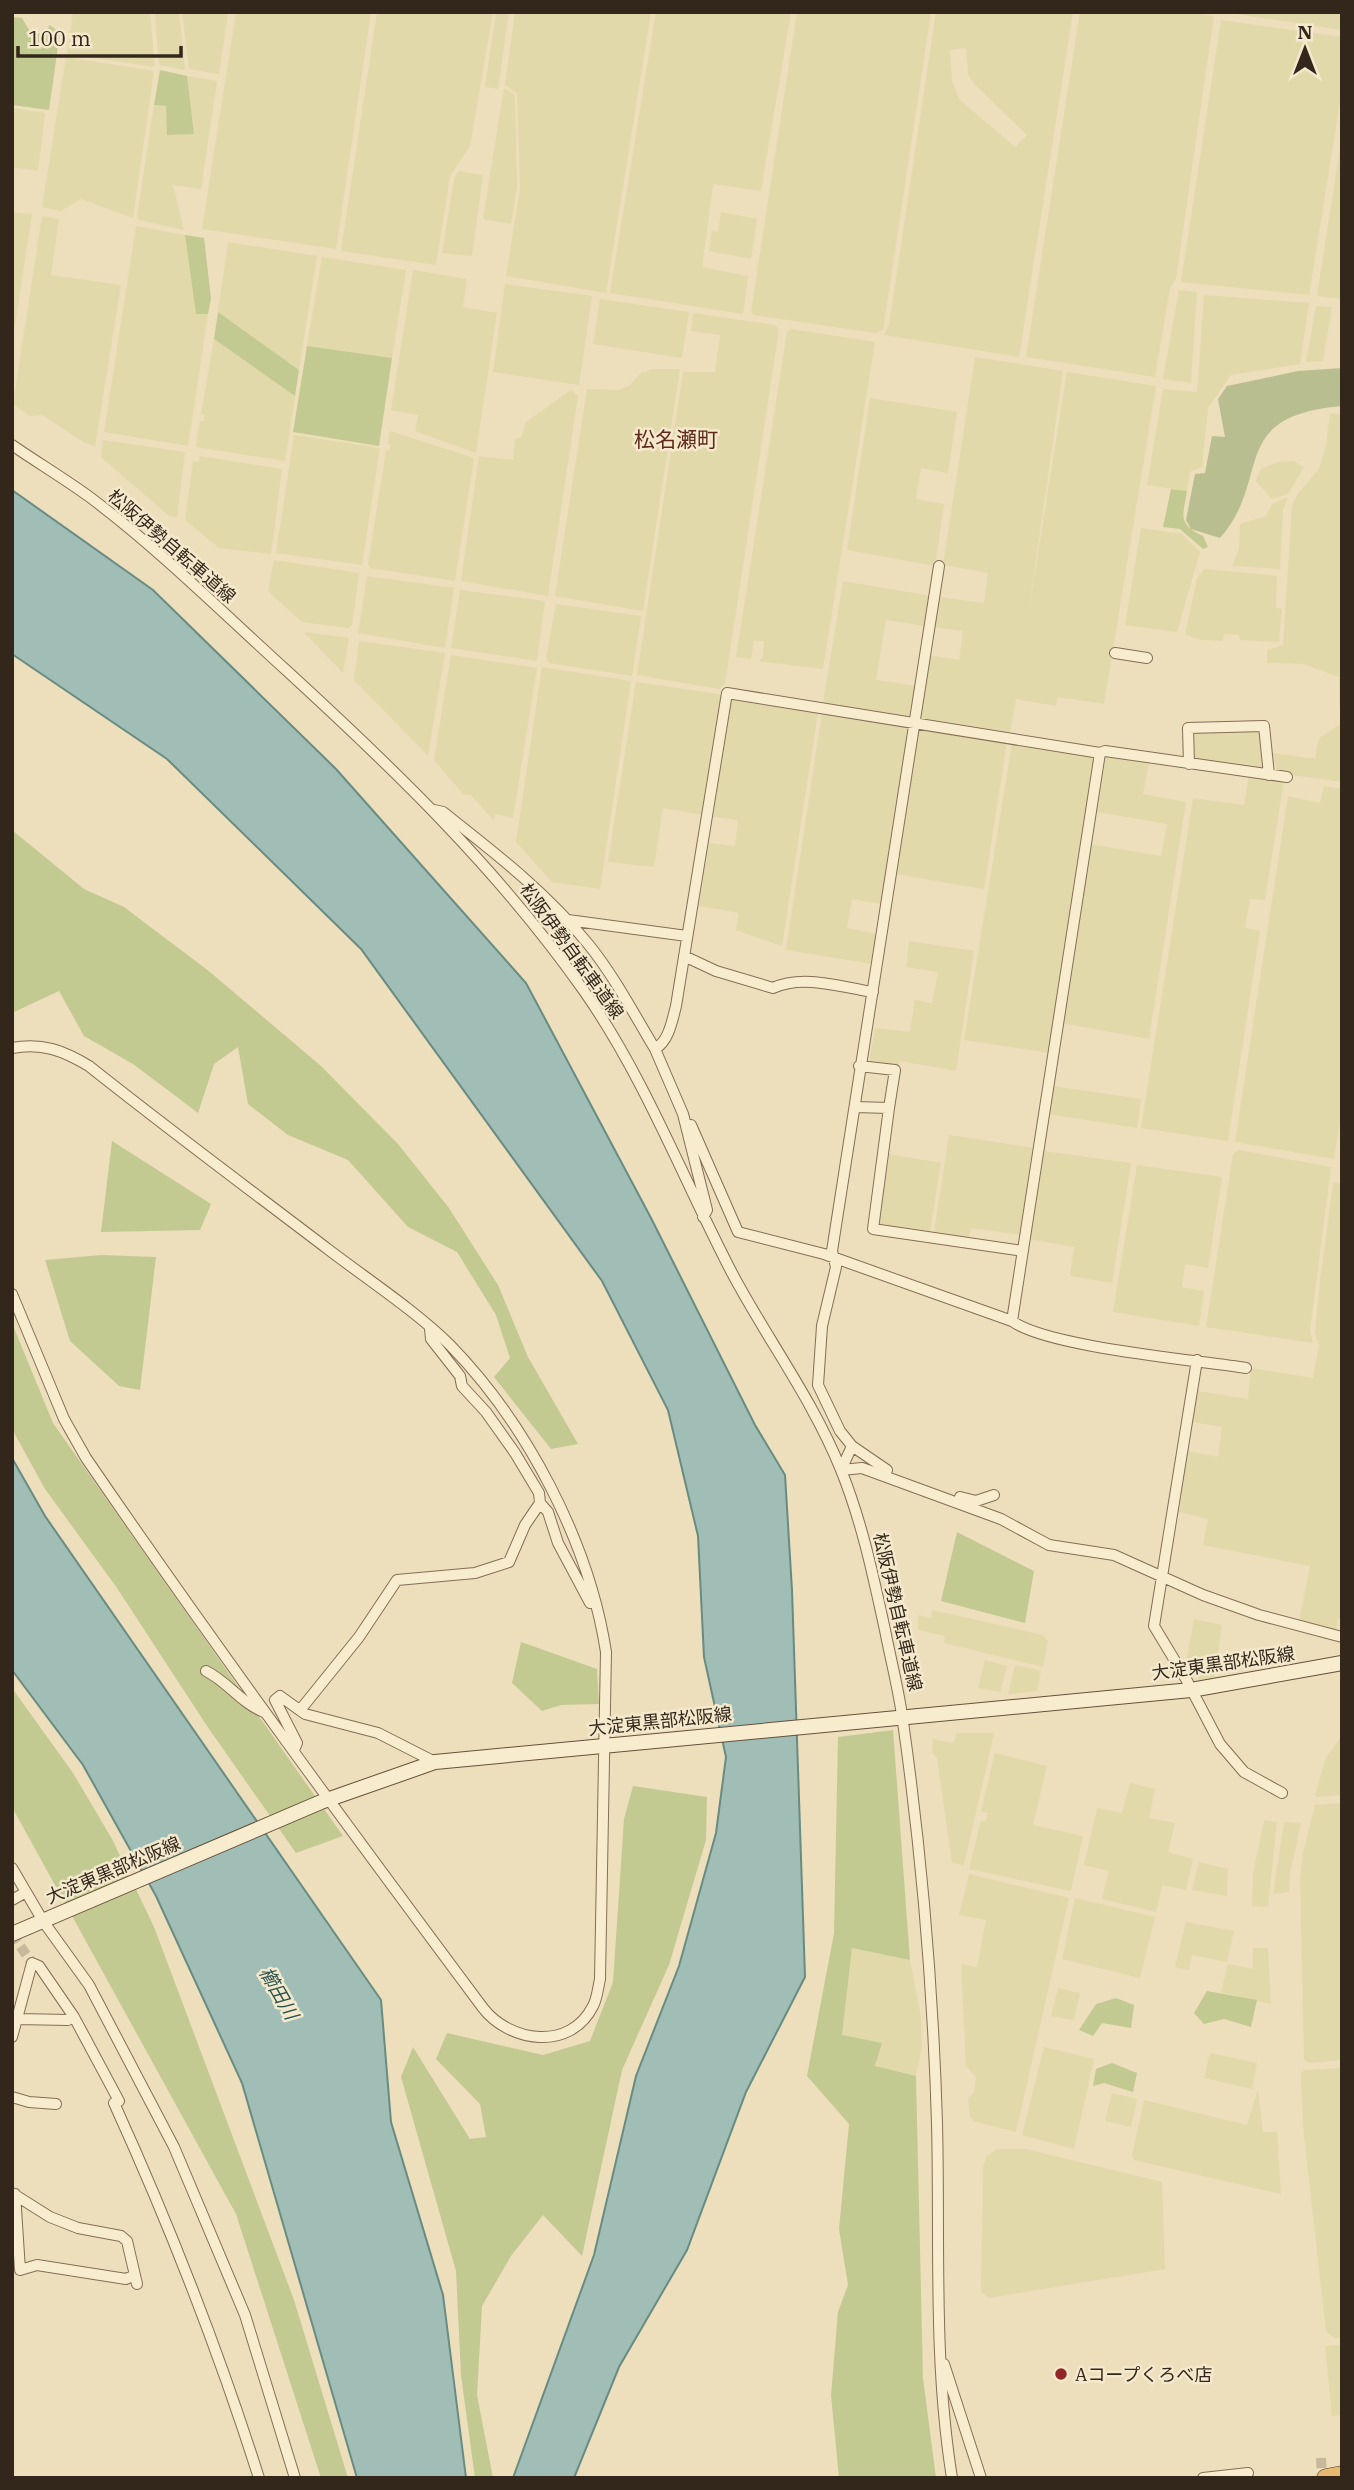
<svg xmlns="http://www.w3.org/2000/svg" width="1354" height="2490" viewBox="0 0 1354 2490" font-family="'IBM Plex Serif','Noto Sans JP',serif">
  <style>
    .farmland { fill: #e2d9aa; fill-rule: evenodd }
    .green { fill: #c3ca91 }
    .cemetery { fill: #b9be91 }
    .water { fill: #a0beb5; stroke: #688b82; stroke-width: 2 }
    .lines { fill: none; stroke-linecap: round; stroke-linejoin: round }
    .minor-tunnel { stroke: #c8b99c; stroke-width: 10; stroke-dasharray: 10 5; stroke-linecap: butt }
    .minor-casing { stroke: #846e56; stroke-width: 12 }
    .secondary-casing { stroke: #65503a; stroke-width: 16 }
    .trunk-casing { stroke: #513d2b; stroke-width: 19 }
    .minor { stroke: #f8eccf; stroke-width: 10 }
    .secondary { stroke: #f8eccf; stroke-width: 14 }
    .trunk { stroke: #e7b870; stroke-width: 18 }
    .poi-dot { fill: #922728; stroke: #f4e9cc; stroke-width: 2.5 }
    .labels { text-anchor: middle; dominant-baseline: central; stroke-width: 5; stroke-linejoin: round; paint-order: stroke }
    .street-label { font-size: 18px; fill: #33271b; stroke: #f4e9cc }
    .poi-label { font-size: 18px; fill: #33271b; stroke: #f4e9cc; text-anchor: start }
    .water-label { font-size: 19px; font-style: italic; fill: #2a5350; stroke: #f4e9cc }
    .quarter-label { font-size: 21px; fill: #5f291b; stroke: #f4e9cc }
  </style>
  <rect width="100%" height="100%" fill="#eddebc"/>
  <path class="farmland" d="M73,12h77l5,55 -88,-13z
    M155,12h24l6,58 -26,-5z
    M182,12h46l-9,62 -30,-5z
    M236,12h135l-35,237 -134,-20z
    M377,12h116l-23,134 -20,30 -14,89 -95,-14z
    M496,12h13l-11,77 -13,-2z
    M515,12h136l-45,281 -100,-17 14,-88 -3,-95 -12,-8z
    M656,12h135l-30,179 -48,-7 -11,83 46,9 -5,38 -133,-21z
    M797,12h134l-48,318 -8,3 -121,-18 -3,-3z
    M936,12h137l-54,345 -135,-22 5,-10zM966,48l2,27 7,10 52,50 -12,12 -56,-48 -7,-19 -2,-30z
    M1080,12h107l27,4 -38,263 -6,9 -15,89 -129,-20z
    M1223,12h119v18z
    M1221,20l121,17v53l-33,205 -128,-13z
    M66,57l88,14 -21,147 -52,-19 -20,12 -19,-4z
    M187,76l30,5 -16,108 -28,-4 11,45 -45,-10 -2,-4 17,-111 12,1 28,27z
    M504,88l11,7 2,91 -6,38 -28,-5z
    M12,108l33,5 -7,58 -26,-4z
    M1342,135v164l-25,-3z
    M458,171l25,4 -11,81 -30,-3 12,-74z
    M12,212l20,2 -20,131z
    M721,212l36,7 -6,40 -42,-8 3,-20 6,1z
    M42,216l17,3 -8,56 70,10 -26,161 -10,-3 -43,-28 -12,1 -17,-12z
    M136,226l49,9 11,78 12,1 -20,132 -84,-14z
    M228,242l89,14 -18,114 -81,-58z
    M322,257l84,13 -14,88 -85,-12z
    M413,270l54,9 -4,28 34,6 -21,140 -61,-22 3,-16 -27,-5z
    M505,284l87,12 -13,89 -86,-13z
    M1179,290l18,2 -6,91 -28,-4z
    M1204,295l105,8 -9,61 -69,11 -23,33 -6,59 -12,5 -3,19 -40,-6 16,-96 34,3z
    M600,299l89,13 -7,46 -89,-14z
    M1316,306l16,1 -9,54 -17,1z
    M693,313l82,12 4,4 -54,355 -6,5 -82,-14 46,-303h32l5,-37 -29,-4z
    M791,329l84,13 -52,327 -64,-8 4,-4 1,-16h-10l-3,18 -15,-2 51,-325z
    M214,339l81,57 -10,65 -89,-14 4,-26h4v-6l-3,-1z
    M975,357l88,14 -35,244 39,-243 89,14 -52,318 -46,-7 -2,9 -40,-7 -6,34 -87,-13 -4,-7 10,-58 30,5 4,-29 -29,-4 6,-30 44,6 4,-30 -45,-8z
    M652,369h28l-37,242 -88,-15 32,-207 31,1 11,-4 12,-13z
    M571,390l7,6 -30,200 -87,-15 18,-125 34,4 2,-21 6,-2 5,-15z
    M870,398l87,14 -9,61 -27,-5 -5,31 28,5 -9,62 -88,-16z
    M1330,413l12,2v291h-3v-29l-36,-13 -36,-1v-13l16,-5 9,-139 5,-11 22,-26 7,-24z
    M390,431l84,27 -19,123 -85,-13 -2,-4 18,-113h3l2,-6 -3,-1z
    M294,435l86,13 -18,117 -86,-12z
    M103,440l82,12 -8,65 -8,-1 -68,-59z
    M200,456l82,13 -11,85 -52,-6 -34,-28 8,-59 6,1z
    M1293,461l11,6 -16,27 -16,5 -16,-18 5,-12 16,-7z
    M1288,497l-5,13 -3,59 -48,-3 7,-17 1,-25 26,-8 6,-12z
    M1141,528l41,6 18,18 -23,80 -52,-7z
    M274,560l85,13 -7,52 -4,3 -46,-6 -34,-31z
    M1205,569l72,7 -1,32 6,1 -3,33 -39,-2 -1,-5 -15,-1 -1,7 -21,-1 -17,-5 12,-57z
    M367,576l87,12 -9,60 -87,-15z
    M843,581l88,15 -6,30 -39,-6 -10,60 40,6 -4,28 -5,3 -84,-14z
    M460,590l85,11 -8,60 -86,-13z
    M556,604l85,12 -9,60 -83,-13 -3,-6z
    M304,632l45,6 -6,35z
    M359,641l86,12 -17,103 -74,-76z
    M451,655l86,13 -24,150 -18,-4 -1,7 -23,-26 -8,-1 -29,-34z
    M542,667l89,14 -31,208 -48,-7 -36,-40z
    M636,682l83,12 3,6 -19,115 -40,-7 -9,59 -46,-5z
    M735,698l83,14 -36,234 -46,-16 3,-17 -40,-7 10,-63 26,3 3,-26 -25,-3 17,-116z
    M822,712l82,12 4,5 -27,175 -29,-5 -5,29 30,6 -5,30 -86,-14z
    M1342,723v59l-65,-9 -4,-20 42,6 4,-21z
    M922,728l85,13 -23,148 -89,-15 22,-142z
    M1261,728l6,45 -76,-12v-30z
    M1012,743l78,11 4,5 -44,294 -86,-13z
    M1106,756l43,6 -6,32 43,8 -37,237 -87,-16 28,-179 71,12 6,-32 -70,-12z
    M1249,776l31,5 3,5 -18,114 -15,-1 -5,29 15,3 -32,210 -87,-13 52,-330 51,7z
    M1324,786l18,3v321l-8,49 -99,-17 53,-346 32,7z
    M909,941l65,10 -18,120 -56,-10 -2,6 -29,-5 6,-34 35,4 5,-32 17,3 6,-31 -32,-5z
    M1053,1086l88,13 -4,29 -89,-14z
    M949,1135l86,13 -13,87 -51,-7 -2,10 -35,-6z
    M1239,1150l92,17 -21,164 3,12 -107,-16 27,-173z
    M1043,1151l88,12 -19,120 -42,-7 4,-29 -45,-8z
    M889,1154l52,9 -11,68 -51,-7z
    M1137,1165l85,12 -14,91 -23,-4 -3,23 22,4 -5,35 -86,-14z
    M1333,1182l9,2v435l-4,-1 -2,13 -37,-9 11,-56 -107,-21 5,-26 -29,-7 9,-61 30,6 4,-30 -29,-5 5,-31 50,8 3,-31 62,10 6,-33 -4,-12 5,-52z
    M932,1610l111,25 5,6 -5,26 -99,-24 1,-7 -27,-6v-15l13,3z
    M1194,1619l28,6 -8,56 -14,1 -14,-20z
    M985,1660l22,6 -7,26 -22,-4z
    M1015,1665l26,6 -4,20 -29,3z
    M956,1733h38l-30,132 -12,-2 -15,-105 -5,-6 1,-13 21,4z
    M1342,1736v59l-27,2 11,-40z
    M995,1753l52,13 -14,59 50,11 -12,55 -102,-22 12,-49 4,2 3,-9 -7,-2z
    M1130,1783l25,6 -6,29 26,5 -7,29 25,7 -7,31 -24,-5 -6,27 -54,-13 7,-28 -25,-6 13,-57 25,5z
    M1342,1803v257l-33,3 -5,-4 -4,-181 3,-25 12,-48z
    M1264,1820l13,2 -9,85 -16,-1 1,-32z
    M1284,1822l17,1 -11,50 -1,19 -16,2z
    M1199,1862l29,7 -1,27 -35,-6z
    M969,1874l100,24 -53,234 -43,-11 -3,-4 -2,-19 6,-6 2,-15 -10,-11 -5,-102 16,3 9,-47 -27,-5z
    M1075,1898l80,19 -15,61 -78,-19z
    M1186,1922l48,9 -7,31 -35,-7 -3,15 -14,-3z
    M852,1947l58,13 11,57 1,29 -6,30 -41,-9 7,-23 -40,-8z
    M1253,1948h15l3,56 -50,-12 7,-28 25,5z
    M1058,1988l22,5 -6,27 -23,-4z
    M1044,2047l50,12 -20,90 -52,-14z
    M1210,2053l47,10 -5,26 -48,-11z
    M1342,2068v270h-7l-9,-6 -23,-205 -2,-53 3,-4z
    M1258,2090l5,42h14l4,62 -147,-34 -2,-5 12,-55 103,25z
    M1112,2093l25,6 -6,28 -26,-6z
    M997,2149h29l136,33 3,87 -176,29 -8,-6 2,-124 3,-11z
    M1342,2345v70l-10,1 -7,-70z"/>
  <path class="green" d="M12,17l10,1 8,14 17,3 2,-10 11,7 -11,78 -37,-5z
    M160,70l27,6 7,58 -27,1 -1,-29 -12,-1z
    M185,235l19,3 7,61 -3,15h-12z
    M218,312l81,58 -4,26 -81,-57z
    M307,346l85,12 -13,88 -86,-14z
    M1171,489l16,2c-4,25 -10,33 16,45l5,11 -5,2 -23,-20 -17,-2z
    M12,830l72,59 40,18 86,65 111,94 77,78 51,64 49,77 30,72 50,87 -27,5 -57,-72 16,-19 -14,-43 -39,-63 -49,-25 -60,-67 -60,-25 -40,-31 -10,-57 -24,17 -16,49 -65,-49 -49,-28 -25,-45 -47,22z
    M112,1141l99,63 -11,26 -99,2z
    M101,1255l55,2 -16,133 -21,-4 -49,-45 -25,-81z
    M12,1323l41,100 290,413 -47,17 -89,-127 -90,-138 -72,-99 -33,-60z
    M957,1532l77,39 -9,52 -84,-22z
    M521,1642l76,27 2,35 -38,1 -19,6 -30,-28z
    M12,1688l61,85 39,66 42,88 140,373 54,178h-27l-85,-264 -224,-407z
    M893,1730l17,230 -58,-12 -10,87 40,8 -7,23 41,10 7,302 13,100h-97l-8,-83 7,-83 10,-27 -9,-56 10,-105 -42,-48 27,-143 4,-196z
    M633,1786l74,11 -1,43 -37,125 -47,105 -40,186 -39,-41 -32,41 -29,50 -5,89 16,83h-18l-14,-103 -5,-104 -55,-194 12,-30 57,92 16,-2 -6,-33 -44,-45 11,-26 96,22 47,-14 23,-59 11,-163z
    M1207,1991l50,9 -6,27 -27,-8 -20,5 -10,-11z
    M1116,1998l18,7 -3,23 -29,-5 -9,13 -14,-6 17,-26z
    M1112,2063l25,10 -4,19 -29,-9 -11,3 3,-17z"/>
  <path class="cemetery" d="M1342,368v38c-116,10 -69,72 -122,132l-29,-9 -5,-9 9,-46 10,-1 7,-37 13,1 -7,-38 9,-13 71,-15z"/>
  <path class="water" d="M12,490l141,100 183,179 190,214 125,235 104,207 30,50 7,115 13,387 -59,115 -59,158 -68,117 -45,111h-61l81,-223 42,-179 43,-110 37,-133 10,-76 -22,-100 -6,-121 -30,-126 -66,-129 -241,-332 -194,-190 -155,-105z
    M12,1458l33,58 336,484 10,122 52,173 23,183h-109l-115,-395 -86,-187 -73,-131 -71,-95z"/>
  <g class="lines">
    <path class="minor-tunnel" d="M12,1934l20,29
      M1321,2458l1,20"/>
    <g class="minor-casing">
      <path id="minor" d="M12,445c26,18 53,34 79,53 69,52 131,114 195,172 108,99 213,200 298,321 61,87 99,188 148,282 35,66 81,127 109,197 21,52 32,105 44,160 6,31 14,61 18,92 19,134 30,267 34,401 3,119 -4,237 15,355
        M1115,653l32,5
        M1189,764l-1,-36 76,-2 5,49
        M434,810l9,2c52,41 104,81 146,133 25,31 45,69 66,104
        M568,920l119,16
        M684,956l32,15 57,17c30,-14 68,-1 100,4
        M12,1048c30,-6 52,3 77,18 79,63 160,123 240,184 38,29 88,62 121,95 77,79 139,197 156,307l-6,327c-2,9 -3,20 -7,27 -23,46 -84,36 -110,2 -135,-181 -269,-363 -397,-550l-22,-39 -52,-125
        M855,1107l34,1 6,-38 -36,-4
        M889,1108l-16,121 150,22
        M691,1125l47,107 86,22 188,67c35,26 184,39 234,47
        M703,1217l4,-7 -24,-96 -28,-65c14,-8 17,-28 21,-43l51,-313 373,60 5,-2 182,26
        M1012,1321l88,-568
        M430,1329l1,10 29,37 2,10 24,26 29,41 24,40 1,10
        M1197,1360l-43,266 32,53 34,65 24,28 38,21
        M852,1446l35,24
        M841,1470l11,-24 -12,-15 -22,-46 4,-59 14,-59 -4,-16 107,-685
        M841,1470l21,-2 139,51 48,26 65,10 89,40 56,20 83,22
        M960,1497l16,4 18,-6
        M206,1671c22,11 35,32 58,41
        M301,1709l58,-72 38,-57 78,-7 34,-11 16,-37 15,-22 8,9 10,31 32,60
        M294,1750l3,-7 -22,-43 5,-4 25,18 73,19 57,29
        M12,1868l31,53 46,64 85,162 71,168 50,163
        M12,1900l14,-8
        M18,2019l50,1 6,-3
        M12,2037l20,-74 7,3 35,51 45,84 -5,2c56,123 104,246 145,375
        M12,2097l17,5 27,2
        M12,2193l38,24 28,11 43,8 6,5 10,43
        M15,2194l5,76 17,-5 89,14 9,-4
        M944,2364l37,114
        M1203,2478l45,-5"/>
    </g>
    <g class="secondary-casing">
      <path id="secondary" d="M12,1934l309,-132 114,-40 756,-72 151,-27"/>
    </g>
    <g class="trunk-casing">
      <path id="trunk" d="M1326,2478l16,-3"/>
    </g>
    <use href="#minor" class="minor"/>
    <use href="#secondary" class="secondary"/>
    <use href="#trunk" class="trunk"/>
  </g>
  <circle class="poi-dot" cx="1061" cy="2374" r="7"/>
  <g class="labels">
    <g class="street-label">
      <text transform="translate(172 546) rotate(41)">松阪伊勢自転車道線</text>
      <text transform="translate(572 951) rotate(54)">松阪伊勢自転車道線</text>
      <text transform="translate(898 1612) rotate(77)">松阪伊勢自転車道線</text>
      <text transform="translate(1223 1663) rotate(-8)">大淀東黒部松阪線</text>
      <text transform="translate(660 1721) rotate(-6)">大淀東黒部松阪線</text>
      <text transform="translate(113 1870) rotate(-23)">大淀東黒部松阪線</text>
    </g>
    <g class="poi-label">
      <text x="1075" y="2374">Aコープくろべ店</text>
    </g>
    <g class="water-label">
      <text transform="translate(279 1993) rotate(60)">櫛田川</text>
    </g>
    <g class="quarter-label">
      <text x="676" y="439">松名瀬町</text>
    </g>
  </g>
  <rect width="1354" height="2490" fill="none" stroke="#33271b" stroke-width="28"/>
  <g transform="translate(1305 49)" stroke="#f4e9cc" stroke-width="5" paint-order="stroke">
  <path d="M0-5L12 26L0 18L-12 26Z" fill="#33271b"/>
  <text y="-10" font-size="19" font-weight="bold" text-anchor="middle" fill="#33271b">N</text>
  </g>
  <path d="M18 46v10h163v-10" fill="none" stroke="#33271b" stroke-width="3.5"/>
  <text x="28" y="46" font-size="21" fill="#33271b" stroke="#f4e9cc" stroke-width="5" paint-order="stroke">100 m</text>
</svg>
